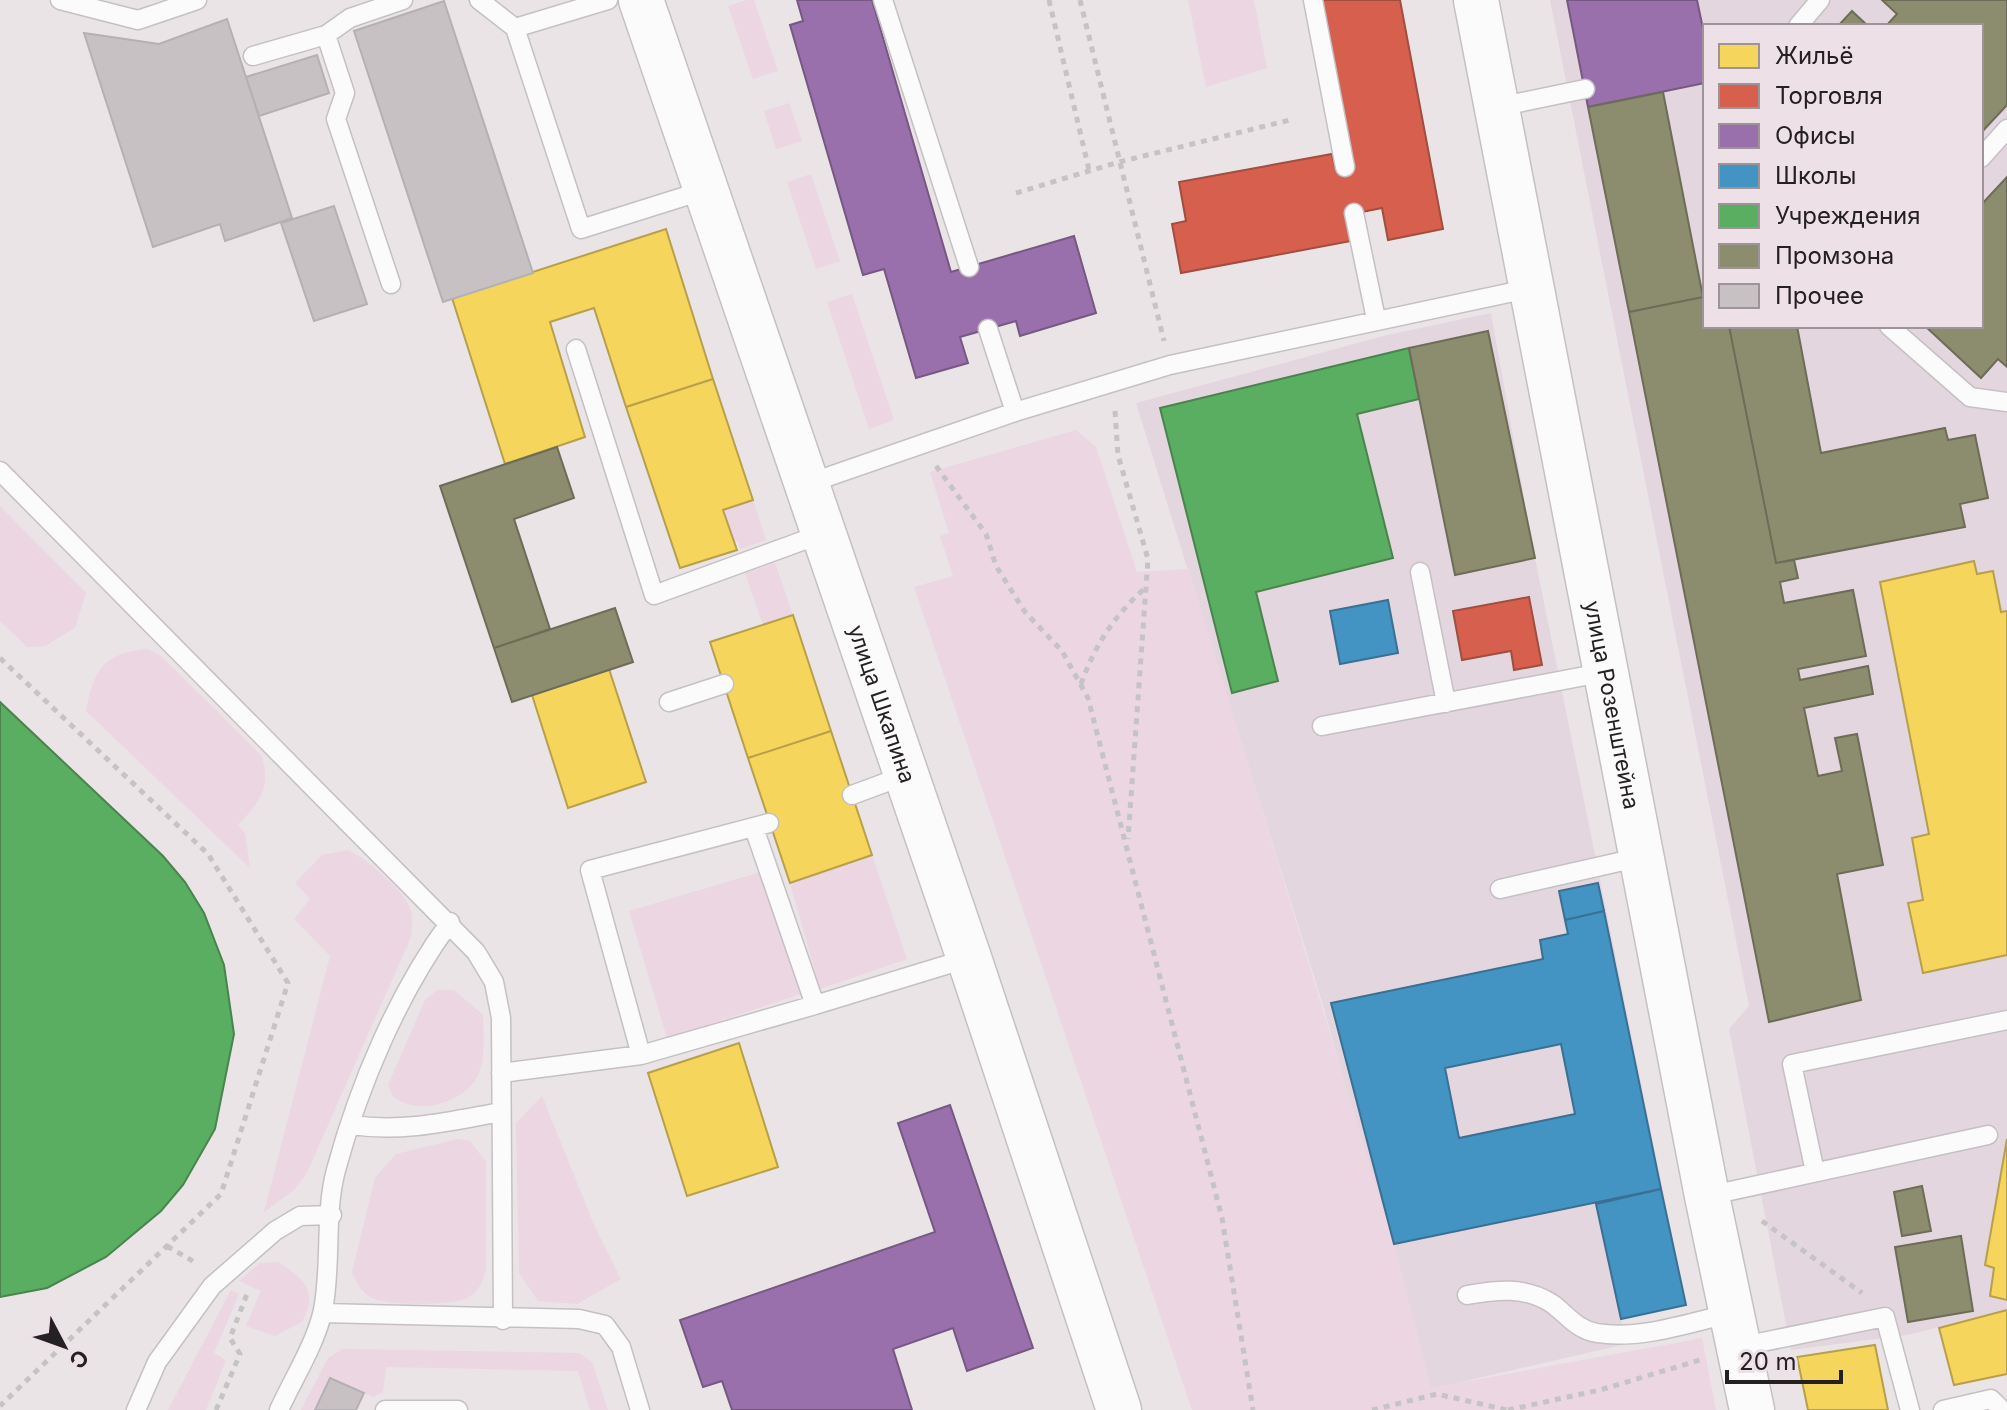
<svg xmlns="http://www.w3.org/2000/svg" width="2007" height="1410" viewBox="0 0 2007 1410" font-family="Inter,sans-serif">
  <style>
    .built { fill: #e4d6de; fill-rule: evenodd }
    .green { fill: #ebd6e2 }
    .homes { fill: #f6d55c; stroke: #b79f4b; stroke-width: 2 }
    .shops { fill: #d6604d; stroke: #a14d40; stroke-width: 2 }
    .offices { fill: #9970ab; stroke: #765882; stroke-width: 2 }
    .schools { fill: #4393c3; stroke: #3a7093; stroke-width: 2; fill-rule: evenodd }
    .public { fill: #5aae61; stroke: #4a834e; stroke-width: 2 }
    .industry { fill: #8c8c6e; stroke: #6d6c58; stroke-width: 2 }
    .building { fill: #c7c1c4; stroke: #b5b0b3; stroke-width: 2 }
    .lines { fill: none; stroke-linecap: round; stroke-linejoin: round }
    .service-casing { stroke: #c5c0c3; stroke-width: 21 }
    .secondary-casing { stroke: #c5c0c3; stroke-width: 47 }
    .path { stroke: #c6c3c4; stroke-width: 5; stroke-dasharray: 6 6; stroke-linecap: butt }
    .service { stroke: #fcfbfb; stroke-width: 18 }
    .secondary { stroke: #fcfbfb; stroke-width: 44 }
    .labels { text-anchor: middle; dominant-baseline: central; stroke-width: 8; stroke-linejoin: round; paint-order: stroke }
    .street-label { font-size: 22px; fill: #252023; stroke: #eee0e7 }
  </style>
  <rect width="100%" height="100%" fill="#eae4e7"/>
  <path class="built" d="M1550,0h457v1139l-22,126 9,3 -4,28 17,4v10l-100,25 -116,15 -62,-321 20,-23zM1705,26h276v300h-276z
    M1491,313l44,245 151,747 -65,14 5,25 -195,45 -109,-387 -186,-599 251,-68z"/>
  <path class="green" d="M746,0h8l24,71 -25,8 -25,-73z
    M1188,0h66l13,68 -61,19z
    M789,103l13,38 -26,8 -12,-38z
    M811,174l29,87 -24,8 -29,-87z
    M852,294l42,126 -25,9 -42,-127z
    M1076,430l20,17 41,125 52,-3 205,675 37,144 271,-50 14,72h-524l-278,-823 39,-11 -13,-40 9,-3 -19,-61z
    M753,500l13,40 -26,9 -2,-8 -4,1 -11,-32z
    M0,506l86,87 -11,35 -30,18 -18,1 -27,-26z
    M775,563l18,52 -30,10 -18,-52z
    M148,649l13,7 100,99c11,32 -1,47 -23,70l7,8 5,35 -164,-157c7,-40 18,-59 62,-62z
    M348,850c17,7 59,43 63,61 2,8 1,17 0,26l-105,238 -12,15 -30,22 66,-256 -36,-37 16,-20 -15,-16 27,-28z
    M872,855l35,104 -87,30 -30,-106z
    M764,871l40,122 -137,45 -38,-127z
    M437,990h17l29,25c1,39 6,71 -38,87 -20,7 -33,6 -52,-5l-5,-12 37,-85z
    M542,1096l53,131 26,52 -44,25 -39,-3 -19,-28 -3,-150z
    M458,1139l12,2 16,21v109c-4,11 -7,20 -17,26 -12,9 -86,9 -99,0 -9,-5 -14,-16 -18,-25l23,-94 21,-24z
    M278,1262c26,17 41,29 24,60l-27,14 -29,-10 15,-35 -22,-10 21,-18z
    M231,1290l8,4 -25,59 12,7 -20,50h-38z
    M342,1349l237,4 13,9 16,48h-18l-12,-39 -192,-4 -3,25 -10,5 -43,-19 -15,32h-14l27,-52z"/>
  <path class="homes" d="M666,229l47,150 -87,28 -32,-99 -44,14 35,115 -80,27 -53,-166z
    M713,379l40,121 -30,10 14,40 -57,18 -54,-161z
    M1974,561l3,13 16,-3 8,41 6,-1v344l-84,18 -15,-70 15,-3 -11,-62 17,-4 -49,-252z
    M793,615l38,116 -83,27 -38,-116z
    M609,669l37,113 -78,26 -36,-113z
    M831,731l41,124 -82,28 -42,-125z
    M739,1043l39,124 -91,29 -39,-123z
    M2007,1139v161l-17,-4 4,-28 -9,-3z
    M2007,1310v64l-53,11 -15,-57z
    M1875,1345l13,65h-80l-11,-53z"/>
  <path class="shops" d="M1321,0h79l43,229 -55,11 -6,-32 -35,7 4,26 -170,32 -9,-49 14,-3 -7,-39 153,-28 3,14 17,-3z
    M1529,597l13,68 -28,5 -3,-19 -49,9 -9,-49z"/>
  <path class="offices" d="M797,0h75l79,272 123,-36 22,77 -76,23 -4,-15 -56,16 8,26 -52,15 -32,-109 -21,6 -73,-250 13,-4z
    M1567,0h130l8,38v45l-117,24z
    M950,1105l83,243 -66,23 -14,-43 -60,21 19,61h-180l-10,-29 -19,6 -23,-67 255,-88 -37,-109z"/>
  <path class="schools" d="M1388,600l10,53 -58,11 -10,-53z
    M1598,883l6,28 -39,9 -6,-29z
    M1604,911l57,278 -267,55 -63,-241 212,-44 -3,-19 28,-6 -3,-14zM1561,1044l14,70 -116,24 -14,-70z
    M1661,1189l25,116 -65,14 -25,-115z"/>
  <path class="public" d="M1409,348l10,51 -62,15 36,144 -137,34 22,89 -46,12 -72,-285z
    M0,702l163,154 22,26 19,31 20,52 10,69 -19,95 -32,56 -22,26 -55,46 -59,31 -47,9z"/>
  <path class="industry" d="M1882,0h125v105l-26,28v-107h-95l11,-12z
    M1852,11l16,15h-30z
    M1663,92l40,205 -74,15 -41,-205z
    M2007,177v190l-9,-8 -17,19 -56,-52h56v-121z
    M1703,297l2,29h24l47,237 18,-3 4,18 -18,4 4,21 69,-13 13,66 -68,13 2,11 68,-14 5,28 -69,14 14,68 24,-5 -7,-33 22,-4 26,131 -46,9 24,126 -92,22 -140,-710z
    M1729,326h68l24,127 124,-25 3,12 27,-5 13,63 -28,6 5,23 -189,36z
    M1488,331l47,227 -80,17 -46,-227z
    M557,447l17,51 -60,21 36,110 -56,19 -54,-162z
    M615,608l18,54 -121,40 -18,-54z
    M1922,1186l9,45 -29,5 -8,-44z
    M1961,1236l12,75 -65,11 -13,-75z"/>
  <path class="building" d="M444,1l89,272 -90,29 -89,-271z
    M227,19l65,199 -67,23 -5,-17 -67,23 -69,-214 75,11z
    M317,55l12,38 -70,23 -13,-39z
    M334,206l33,98 -53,17 -33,-98z
    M330,1378l34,15 -8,17h-41z"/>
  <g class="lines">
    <g class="service-casing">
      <path id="service" d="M60,0l78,20 59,-20
        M479,0l36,28
        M608,0l-93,28 66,201 124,-39
        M883,0l86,267
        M1313,0l32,167
        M1798,26l22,-26
        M326,35l19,58 -9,26 55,165
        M253,56l73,-21 24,-17 53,-18
        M1498,107l87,-18
        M1981,158l26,-29
        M1354,213l22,106
        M1889,326l81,71 37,5
        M988,329l27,83
        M576,349l78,246 170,-62
        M0,471l476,481 18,30 7,36 2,302
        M807,484l208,-72 155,-47 362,-77
        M1420,572l26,131
        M669,702l55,-18
        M1322,726l284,-54
        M852,795l54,-20
        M769,823l-179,47 51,185 174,-50
        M754,828l61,177 154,-47
        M1500,889l141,-32
        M501,1073l140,-18
        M352,1125c51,8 99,-4 149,-13
        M1815,1172l-23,-108 215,-44
        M1707,1196l281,-61
        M1467,1295c29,-5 57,-9 84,8 16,11 24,26 46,30 42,7 93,-10 134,-20
        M323,1313l256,6 26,6 16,22 19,63
        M1738,1347l147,-30 25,93
        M136,1410l21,-48 55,-76 63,-55 25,-15 32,-1
        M279,1410c14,-31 37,-67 44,-100 9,-46 1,-95 13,-140 23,-85 62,-177 114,-248
        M385,1410h73
        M1943,1410l48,-11 11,11"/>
    </g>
    <g class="secondary-casing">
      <g id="secondary">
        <path id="s1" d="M641,0l328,958 150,452"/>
        <path id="s2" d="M1476,0l231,1196 45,214"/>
      </g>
    </g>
    <path class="path" d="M1049,0l40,170
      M1080,0l84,341
      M1016,193l103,-31 171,-42
      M1115,411l3,44 30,104 -20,280
      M936,466l50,68 10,32 29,46 37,39 26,47 134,520 31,192
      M0,658l208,196 80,129 -67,211 -221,212
      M1081,684c14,-39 33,-68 64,-96
      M1762,1221l100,72
      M167,1246l29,17
      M216,1410l24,-56 -10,-16 17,-44
      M1372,1410l65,-16 70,16
      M1508,1410l92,-20 100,-30"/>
    <use href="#service" class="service"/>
    <use href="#secondary" class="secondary"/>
  </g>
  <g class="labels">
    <g class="street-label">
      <text stroke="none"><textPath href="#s1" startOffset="744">улица Шкапина</textPath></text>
      <text stroke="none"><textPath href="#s2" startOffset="718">улица Розенштейна</textPath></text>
    </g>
  </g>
  <rect x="1703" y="24" width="280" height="304" fill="#eee0e7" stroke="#9e9399" stroke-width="2"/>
  <rect x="1719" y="44" width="40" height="24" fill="#f6d55c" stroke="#9e9399" stroke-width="2"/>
  <text x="1775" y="64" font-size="24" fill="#252023">Жильё</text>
  <rect x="1719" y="84" width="40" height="24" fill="#d6604d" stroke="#9e9399" stroke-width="2"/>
  <text x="1775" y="104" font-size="24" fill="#252023">Торговля</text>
  <rect x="1719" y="124" width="40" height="24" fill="#9970ab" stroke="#9e9399" stroke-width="2"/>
  <text x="1775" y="144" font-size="24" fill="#252023">Офисы</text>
  <rect x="1719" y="164" width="40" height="24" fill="#4393c3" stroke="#9e9399" stroke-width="2"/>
  <text x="1775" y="184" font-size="24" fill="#252023">Школы</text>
  <rect x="1719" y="204" width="40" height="24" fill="#5aae61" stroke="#9e9399" stroke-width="2"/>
  <text x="1775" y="224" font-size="24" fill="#252023">Учреждения</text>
  <rect x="1719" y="244" width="40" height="24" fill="#8c8c6e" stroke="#9e9399" stroke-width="2"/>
  <text x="1775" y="264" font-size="24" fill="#252023">Промзона</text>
  <rect x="1719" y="284" width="40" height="24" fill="#c7c1c4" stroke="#9e9399" stroke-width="2"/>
  <text x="1775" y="304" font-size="24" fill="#252023">Прочее</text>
  <g transform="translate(64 1346) rotate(131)" stroke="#eee0e7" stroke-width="6" paint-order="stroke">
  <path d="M0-6L14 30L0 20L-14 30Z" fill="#252023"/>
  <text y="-12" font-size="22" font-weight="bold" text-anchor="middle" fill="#252023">С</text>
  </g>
  <path d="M1727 1370v12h114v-12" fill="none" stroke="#252023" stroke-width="4"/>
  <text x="1739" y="1370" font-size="24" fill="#252023" stroke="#eee0e7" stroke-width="6" paint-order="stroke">20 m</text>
</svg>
